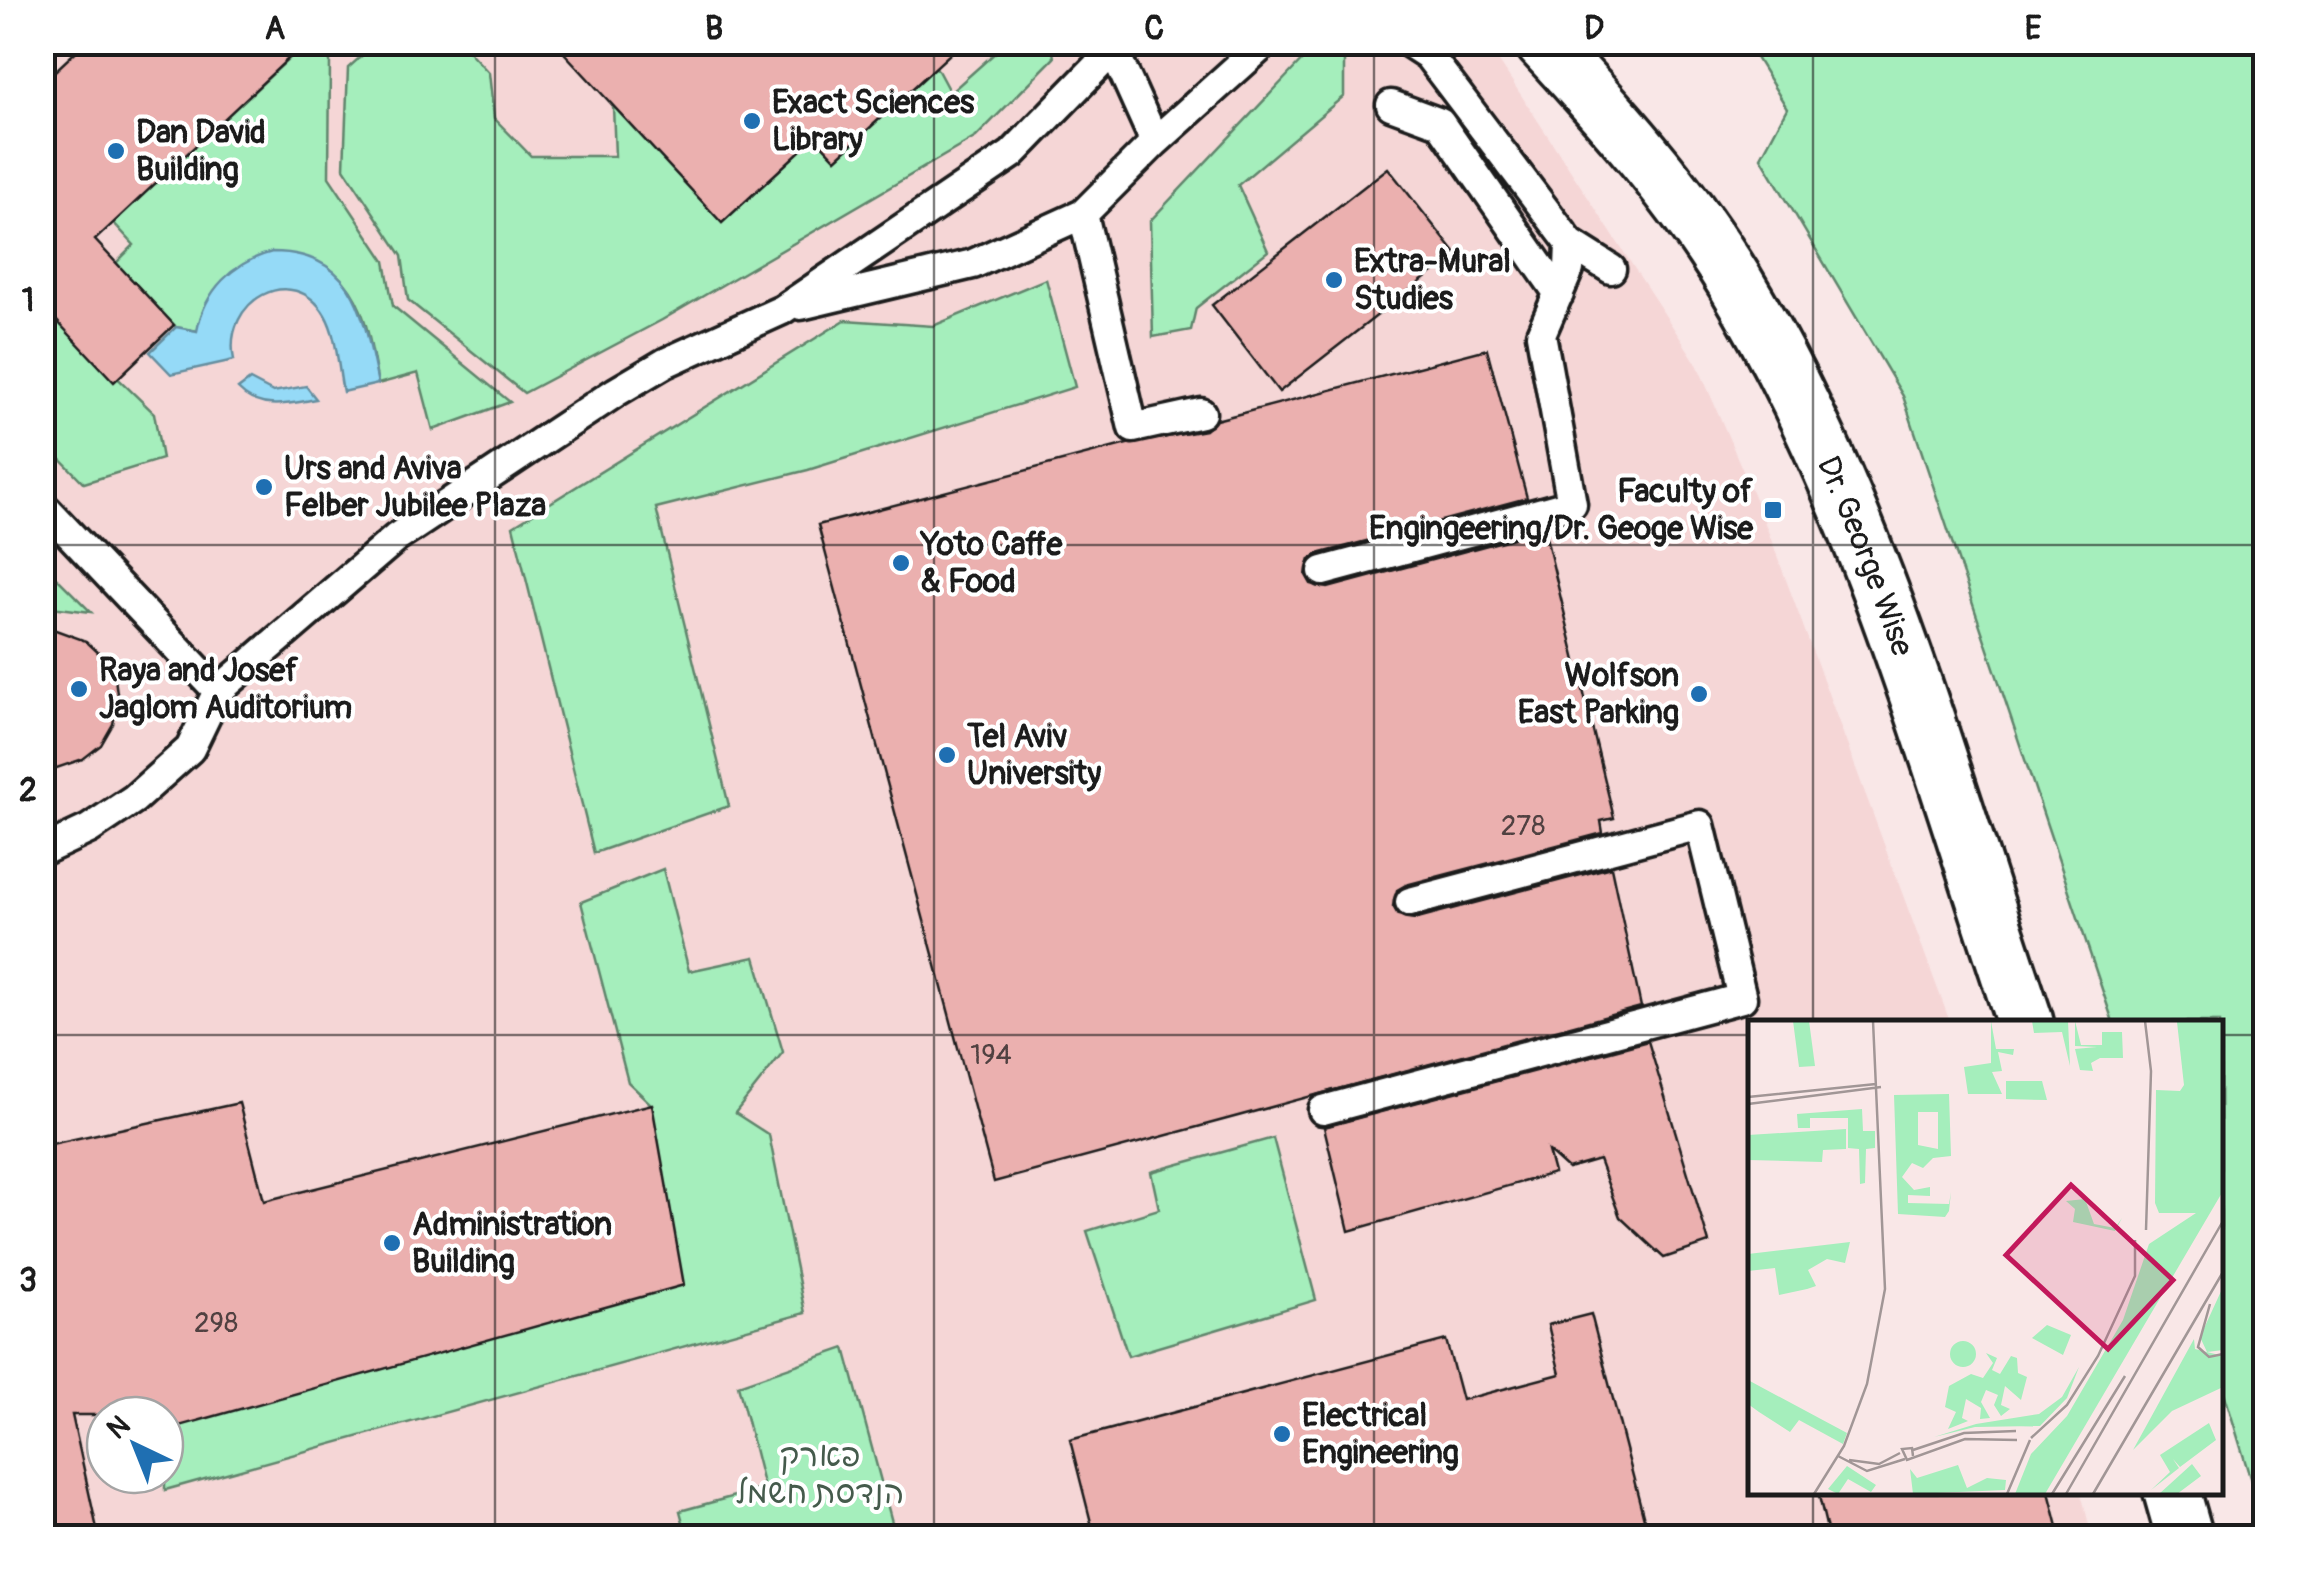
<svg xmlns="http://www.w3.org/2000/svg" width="2308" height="1580" viewBox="0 0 2308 1580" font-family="Pangolin,'Playpen Sans Hebrew',sans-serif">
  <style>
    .built { fill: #f5d6d6; fill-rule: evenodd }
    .green { fill: #a5eebc; stroke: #60856c; stroke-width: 2.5 }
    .water { fill: #95daf7; stroke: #658e9f; stroke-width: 2.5 }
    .building { fill: #ebb0af; stroke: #1c1c1c; stroke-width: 2.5 }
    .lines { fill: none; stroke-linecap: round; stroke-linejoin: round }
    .service-casing { stroke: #1c1c1c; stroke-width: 35 }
    .tertiary-casing { stroke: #1c1c1c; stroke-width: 62 }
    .service { stroke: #fff; stroke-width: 28 }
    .tertiary { stroke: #fff; stroke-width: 55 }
    .grid { fill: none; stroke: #1c1c1c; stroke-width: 2.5; stroke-opacity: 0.55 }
    .poi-dot { fill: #1f6fb2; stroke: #fff; stroke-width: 4 }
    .labels { text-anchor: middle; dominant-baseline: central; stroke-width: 8; stroke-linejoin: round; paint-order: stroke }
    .number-label { font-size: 28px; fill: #504141 }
    .poi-label { font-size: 32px; font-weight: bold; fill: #1c1c1c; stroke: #fff; text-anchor: start }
    .street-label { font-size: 32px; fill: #1c1c1c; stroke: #fff }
    .park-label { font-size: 32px; fill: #455b4c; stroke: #fff }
    .inset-road { fill: none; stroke: #a19696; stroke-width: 2.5 }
    .view { fill: #c2185b; fill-opacity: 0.15; stroke: #c2185b; stroke-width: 5 }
    .inset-edge { fill: none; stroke: #1c1c1c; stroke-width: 5 }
    .neatline { fill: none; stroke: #1c1c1c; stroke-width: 4 }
    .grid-label { font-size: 32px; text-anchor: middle; font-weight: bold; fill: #1c1c1c }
  </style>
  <rect width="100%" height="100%" fill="#f9e7e7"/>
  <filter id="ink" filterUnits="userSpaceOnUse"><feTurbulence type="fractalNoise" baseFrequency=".01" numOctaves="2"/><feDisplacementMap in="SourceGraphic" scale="20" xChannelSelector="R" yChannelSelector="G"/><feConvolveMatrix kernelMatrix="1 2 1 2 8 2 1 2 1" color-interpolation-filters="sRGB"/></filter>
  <g filter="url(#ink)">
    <path class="built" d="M42,43h1445l210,321 65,151 188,507h-200v470l331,1 11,44h-2049zM105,1415h60v60h-60z"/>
    <path class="green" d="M306,43h21l3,18 -1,116 56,84 8,45 117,96 -77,28 -15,-57 -40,11c-7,-35 -10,-74 -34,-102 -47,-55 -138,-17 -146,49l-22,-4 -60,-64 18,-18 -21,-23z
      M376,43h85l28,30 5,45 37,38h84l-2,-50 109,117 93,-86 21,22 100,-92 14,26 56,-50h46l2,15 -78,79 -314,183 -138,73 -116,-93 -6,-44 -58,-88 4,-100z
      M1747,43h518v1484l-44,-145 -1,-360h-107l-210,-626 -142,-239 26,-49z
      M1344,44v52l-106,89 30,66 -72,57 -5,22 -38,7 -3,-116 157,-166z
      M1046,279l29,108 -267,83 -152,38 73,298 -135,47 -81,-327 332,-206 88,6z
      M42,305l112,108 8,46 -78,24 -41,-42z
      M42,564h1l48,48 -48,-6z
      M663,869l26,102 66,-14 28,95 -48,61 34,22 36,178 -640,177v-60l487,-325 -24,-23 -47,-180z
      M1273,1138l43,162 -188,56 -41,-125 72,-22 -8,-37z
      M845,1348l51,189h-209l-7,-26 84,-23 -26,-103z"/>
    <path class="water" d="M272,252c85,0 92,66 106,132l-35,8c-5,-24 -6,-57 -18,-77 -32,-54 -103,-15 -91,45l-63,14 -21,-22 26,-25 21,4c8,-41 35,-68 75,-79z
      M250,380l23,12 33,-6 10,13c-28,5 -56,13 -78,-10z"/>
    <path class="building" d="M86,42h220l-211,198 79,85 -60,57 -72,-77v-222z
      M554,42h409l-127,117 -21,-22 -93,86z
      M1388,168l68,86 -177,138 -67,-87z
      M1487,349l40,149 -209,56 -8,5 -4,16 5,9 17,4 208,-56 2,7 8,-2 68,281 -13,3 2,12 -197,52 -9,5 -4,16 5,9 16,4 197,-52 30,140 -647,175 -176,-657 309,-81 78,-14 11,-10z
      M42,625l44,16 17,16 12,21 3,23 -5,23 -12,21 -18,14 -41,14z
      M1648,1041l61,202 -45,15 -44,-41 -21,-57 -31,9 -20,-18 6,22 -205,58 -25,-104z
      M239,1103l25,98 388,-97 32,181 -519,145v-15h-93l27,123h-57v-392z
      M1591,1314l58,224h-554l-25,-98 376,-100 16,60 98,-26 -12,-49z
      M1818,1492h231l12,46h-232z"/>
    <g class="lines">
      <g class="service-casing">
        <path id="service" d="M1408,42l20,13 142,188 41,26
          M1391,105l49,18 119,171
          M1155,142l111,-100
          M1083,214l50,214 68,-15
          M801,305l172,-41 110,-50 72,-72 -45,-100
          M42,505l176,186
          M1323,571l249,-67 -31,-170 28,-65 1,-26
          M42,851l47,-22 45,-30 56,-50 28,-58 178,-153 220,-146 49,-29 117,-53 230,-156 100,-103 18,-9
          M1323,1110l419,-112 -42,-173 -290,77"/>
      </g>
      <g class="tertiary-casing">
        <g id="tertiary">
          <path id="s1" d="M1543,42c76,82 150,165 205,262 128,221 195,477 277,718"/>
          <path d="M2172,1492l13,46"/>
        </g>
      </g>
      <use href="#service" class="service"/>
      <use href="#tertiary" class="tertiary"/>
    </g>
  </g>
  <path class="grid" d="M495,42v1496M934,42v1496M1374,42v1496M1813,42v980M42,545h2224M42,1035h1708M2220,1035h46M1813,1492v46"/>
  <g class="poi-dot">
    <circle cx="752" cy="121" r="10"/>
    <circle cx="116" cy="151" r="10"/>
    <circle cx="1334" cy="280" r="10"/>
    <circle cx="264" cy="487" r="10"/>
    <rect x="1763" y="500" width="20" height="20" rx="5"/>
    <circle cx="901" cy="563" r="10"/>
    <circle cx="79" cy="689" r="10"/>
    <circle cx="1699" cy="694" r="10"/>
    <circle cx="947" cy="755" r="10"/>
    <circle cx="392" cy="1243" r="10"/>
    <circle cx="1282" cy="1434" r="10"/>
  </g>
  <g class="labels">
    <g class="number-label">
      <text x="1523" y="826">278</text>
      <text x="991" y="1055">194</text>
      <text x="216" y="1323">298</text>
    </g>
    <g class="poi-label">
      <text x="772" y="103">Exact Sciences<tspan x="772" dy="37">Library</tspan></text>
      <text x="136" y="133">Dan David<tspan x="136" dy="37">Building</tspan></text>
      <text x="1354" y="262">Extra-Mural<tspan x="1354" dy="37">Studies</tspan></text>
      <text x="284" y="469">Urs and Aviva<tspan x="284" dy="37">Felber Jubilee Plaza</tspan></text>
      <text x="1753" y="492" text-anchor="end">Faculty of<tspan x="1753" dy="37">Engingeering/Dr. Geoge Wise</tspan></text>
      <text x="921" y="545">Yoto Caffe<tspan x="921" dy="37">&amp; Food</tspan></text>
      <text x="99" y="671">Raya and Josef<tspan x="99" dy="37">Jaglom Auditorium</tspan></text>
      <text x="1679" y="676" text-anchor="end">Wolfson<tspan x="1679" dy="37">East Parking</tspan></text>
      <text x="967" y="737">Tel Aviv<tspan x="967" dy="37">University</tspan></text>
      <text x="412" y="1225">Administration<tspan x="412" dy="37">Building</tspan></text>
      <text x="1302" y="1416">Electrical<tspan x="1302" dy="37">Engineering</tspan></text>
    </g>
    <g class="street-label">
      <text stroke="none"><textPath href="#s1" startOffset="612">Dr. George Wise</textPath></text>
    </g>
    <g class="park-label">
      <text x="820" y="1456">פארק<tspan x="820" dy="37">הנדסת חשמל</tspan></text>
    </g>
  </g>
  <g transform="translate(1748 1020)">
    <rect width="475" height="475" fill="#f9e7e7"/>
    <path d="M45,1h16l6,45 -16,1zM243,1l5,28h18l-1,6 -15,-3 4,19 -10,1 10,22h-34l-4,-27 27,-4zM284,1h36l2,45 -8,-34 -28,1zM327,1l6,24h21v-13h20l1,26h-23l-9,5 2,8 -13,-1 -5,-21 22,-2 -22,-1zM475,1v170l-178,303h-30l16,-40 36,-38 56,-96 26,-76 47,-31h-37l-4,-10 1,-113 24,1 4,-6 -7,-63zM258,61h36l5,19 -41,-1zM201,74l2,62 -18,2 -10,10 -11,-5 -10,14 12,13 16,-3v9l-22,-1v8l41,1 2,-12 -2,19 -4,6 -47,-3 -4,-119zM170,92h20v37l-20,-4zM114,89l1,22h12v17l-9,1 -1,34 -5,1 -1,-35 -11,-1v-30h-38v10h-12l-1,-14zM98,109v20l-23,1 -1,12 -74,-2v-25zM337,179l9,25 21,4 7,-10 -7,13 -42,-9 2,-13 -9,-8zM102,222l-5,21 -18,-4 -19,11 8,16 -9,3 -28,6 -4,-27 -27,3v-17zM475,267v63l-16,2 -7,-15zM299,305l24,10 -8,20 -31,-17zM446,319l1,10 28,7v31l-51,24 -39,39zM202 334a13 13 0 1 1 26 0a13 13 0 1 1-26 0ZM238,333l11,5 -5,12 8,4 11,-18 6,2 1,15 9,4 -6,23 -16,-14 -4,19 9,4 -9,7 -7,-11 4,-10 -12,-5 -5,12 9,16 -10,1 1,-11 -15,-9 -4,19 6,3 -20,8 8,-17 -11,-5 4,-21 22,-12 12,4 10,-15zM331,347l-12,31 -27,28 -65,1 -41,10 42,-13 63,-10 23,-17zM0,360l99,53 -4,11 -44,-24 -9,12 -31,-20 -11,-8zM461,403l7,17 -36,27 -7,-8 6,9 -28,22 19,-18 -10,-17zM444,444l9,12 -24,18h-18zM210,445l9,23 20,-10 19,2 -1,10 -92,4 -3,-25 7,9zM99,446l29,19 -5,7 -23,-13 -10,15 -10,-5z" fill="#a5eebc" fill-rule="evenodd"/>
    <path class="inset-road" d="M397,1l6,50 -5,159M0,77l128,-13M0,84l133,-17M462,284l-12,43 11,10 14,-3M283,418l36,-33 31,-49 37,-80v-36M165,430l51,-17 52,-2M90,436l29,15 38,-12M165,436l-1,-8 -10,1 5,11 58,-21 52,1M101,440l30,4 21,-11M66,474l30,-48 23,-62 18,-95 -12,-268M259,474l23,-54M304,474l73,-118M318,474l157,-273M345,474l130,-222"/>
    <path class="view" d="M323,165l102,95 -65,69 -102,-94z"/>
    <rect width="475" height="475" class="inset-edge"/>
  </g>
  <rect width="2308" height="1580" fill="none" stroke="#fff" stroke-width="110"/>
  <g transform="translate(135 1445) rotate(317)"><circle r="48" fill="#ffffff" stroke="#a4a4a4" stroke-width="2.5"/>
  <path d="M0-8L18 38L0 25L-18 38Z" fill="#1f6fb2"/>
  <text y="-15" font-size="28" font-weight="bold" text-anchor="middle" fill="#1c1c1c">N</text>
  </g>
  <rect x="55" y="55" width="2198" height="1470" class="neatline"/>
  <g class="grid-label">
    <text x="275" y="39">A</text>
    <text x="714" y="39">B</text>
    <text x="1154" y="39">C</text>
    <text x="1594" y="39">D</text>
    <text x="2033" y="39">E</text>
    <text x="28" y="311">1</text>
    <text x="28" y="801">2</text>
    <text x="28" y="1291">3</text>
  </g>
</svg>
